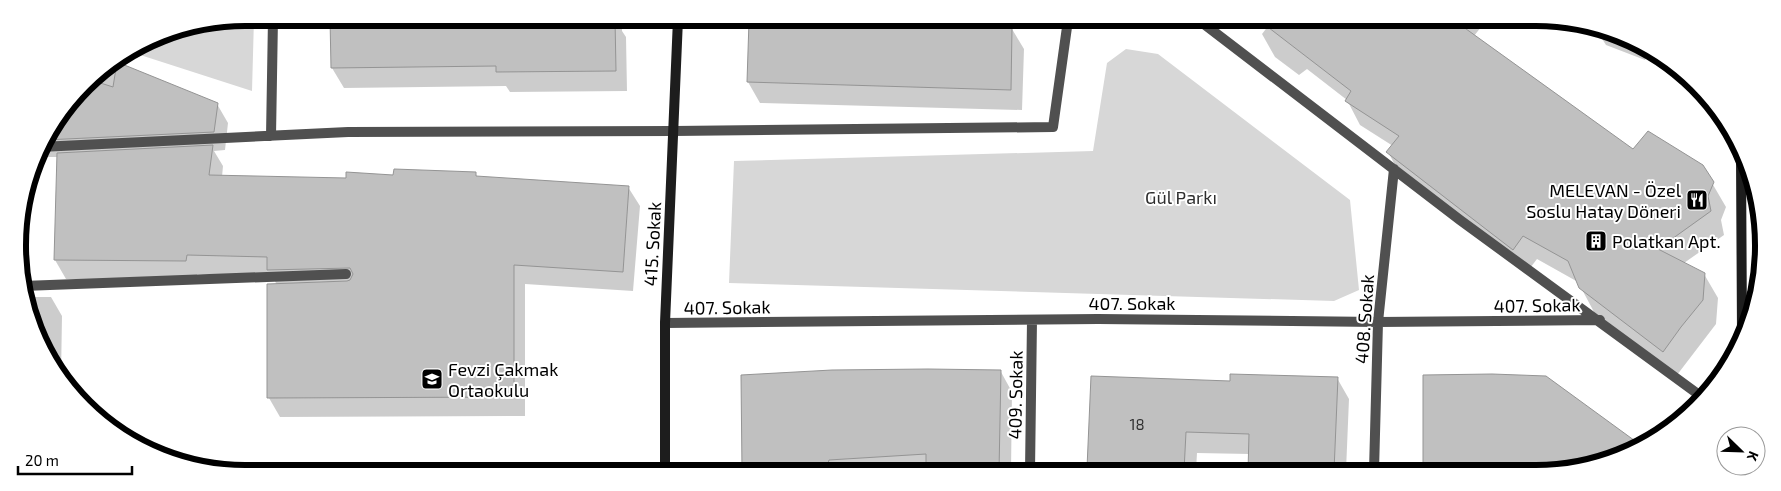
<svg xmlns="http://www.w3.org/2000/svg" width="1781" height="491" viewBox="0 0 1781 491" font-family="'Exo 2',sans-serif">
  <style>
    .green { fill: #d7d7d7 }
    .shadow { fill: #0003 }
    .building { fill: #c0c0c0; stroke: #949494 }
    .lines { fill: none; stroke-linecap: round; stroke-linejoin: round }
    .street { stroke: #505050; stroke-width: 10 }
    .secondary { stroke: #1d1d1d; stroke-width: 10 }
    .labels { text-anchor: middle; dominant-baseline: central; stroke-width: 4; stroke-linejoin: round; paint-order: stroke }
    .number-label { font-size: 15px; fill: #303030 }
    .poi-label { font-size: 18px; fill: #000; stroke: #fff; text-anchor: start }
    .park-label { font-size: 18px; fill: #2e2e2e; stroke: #fff }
    .street-label { font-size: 18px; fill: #000; stroke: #fff }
    .rim { fill: none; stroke: #000; stroke-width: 6 }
  </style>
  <rect width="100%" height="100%" fill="#fff"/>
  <path class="green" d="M245,18h9l-2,73 -121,-39 28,-17z
    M1126,49l32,5 192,146 9,90 -25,11 -605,-18 5,-122 359,-10 14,-88z"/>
  <path class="shadow" d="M331,18l291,1v12l4,6 1,54 -117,1 -4,-6 -162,2 -12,-20z
    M750,19l234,1v8l28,1 12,20 -2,61 -262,-7 -12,-21z
    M1272,21l213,1 -11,14 159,115 79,32 14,24 -5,13 3,15 -40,28 20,11 14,24 -2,26 -39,51 -83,-63 -16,-30 -41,-23 -10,13 -126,-96 -13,-24 5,-6 -33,-21 -13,-25 -40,-31 -8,6 -24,-18 -13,-23z
    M1595,28l67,28 31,31 -5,3 -41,-33 -2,3 -39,-15z
    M114,62l103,42 11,19 -3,27 -11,1 9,15 -1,11 125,3 128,-7 2,4 151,10 12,19 -7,85 -108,-7v132l-245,1 -11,-19 8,-113 -5,-9 -75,-2v6l-131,-1 -11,-19 3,-103h-20l3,-12 54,-71z
    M25,297h26l11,19 -1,60 -36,-71z
    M1001,372l11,20 -1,79 -268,-1 -1,-93z
    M1337,378l12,21 -3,72h-97v-17l-52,-1 -1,18h-105l-2,-3 142,-86z"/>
  <path class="building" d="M330,18l285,1 1,52 -120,1v-6l-165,2z
    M749,21l263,7 -1,62 -264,-8z
    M1260,21h195l178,128 15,-18 55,34 11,17 -6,14 3,15 -53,38 47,24 -2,27 -22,27 -18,25 -84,-64 -11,-27 -45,-25 -10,14 -127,-98 13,-16 -54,-35 6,-10z
    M117,62l101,41 -4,29 -169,8 46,-60 22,7z
    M213,145l-4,30 137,3v-6l47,3 1,-6 82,3v4l153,10 -6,86 -109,-7v132l-247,1v-114l80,-3 3,-1 3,-6 -3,-6 -83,2v-13l-80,-2 -1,6 -132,-1 3,-107z
    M928,369l73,1 -2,101 -73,-1v-16l-97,6 -3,10h-84l-1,-95 91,-5z
    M1230,374l108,3 -4,94h-86l1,-37 -63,-2 -2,39 -97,-3 4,-92 139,5z
    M1492,374l54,2 96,70 -6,4 -71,22 -142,-1v-96z"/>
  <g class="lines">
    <path class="street" d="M1200,21l260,199 242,177
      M271,136l2,-118
      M40,147l308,-15 326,-1 379,-4 15,-107
      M23,286l323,-12
      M665,323l433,-4 280,3 222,-2
      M1030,471l2,-151
      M1374,471l4,-149 16,-153"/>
    <path class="secondary" d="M1741,156l1,179
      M665,470v-147l13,-304"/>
  </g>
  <defs>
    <g id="restaurant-square" transform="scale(1.125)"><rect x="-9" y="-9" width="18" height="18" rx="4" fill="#000" stroke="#fff"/><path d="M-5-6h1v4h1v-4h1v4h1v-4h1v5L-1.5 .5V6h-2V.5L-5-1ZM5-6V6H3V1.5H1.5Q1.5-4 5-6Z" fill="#fff"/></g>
    <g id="building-square" transform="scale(1.125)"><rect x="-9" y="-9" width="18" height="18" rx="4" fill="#000" stroke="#fff"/><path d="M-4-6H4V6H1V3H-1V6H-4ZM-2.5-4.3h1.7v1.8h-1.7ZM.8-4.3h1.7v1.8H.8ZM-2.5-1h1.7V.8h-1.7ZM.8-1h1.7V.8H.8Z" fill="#fff"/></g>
    <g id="school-square" transform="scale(1.125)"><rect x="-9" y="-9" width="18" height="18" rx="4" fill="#000" stroke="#fff"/><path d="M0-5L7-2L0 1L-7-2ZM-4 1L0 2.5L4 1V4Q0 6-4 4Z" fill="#fff"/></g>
  </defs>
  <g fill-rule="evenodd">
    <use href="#restaurant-square" x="1697" y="200"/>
    <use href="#building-square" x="1596" y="241"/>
    <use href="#school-square" x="432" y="379"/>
  </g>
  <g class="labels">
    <g class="number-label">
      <text x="1137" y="424">18</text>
    </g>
    <g class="poi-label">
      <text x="1681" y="190" text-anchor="end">MELEVAN - Özel<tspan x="1681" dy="21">Soslu Hatay Döneri</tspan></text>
      <text x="1612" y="241">Polatkan Apt.</text>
      <text x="448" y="369">Fevzi Çakmak<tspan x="448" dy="21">Ortaokulu</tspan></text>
    </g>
    <g class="park-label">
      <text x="1181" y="197">Gül Parkı</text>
    </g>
    <g class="street-label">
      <text transform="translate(652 244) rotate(-87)">415. Sokak</text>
      <text x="1132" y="303">407. Sokak</text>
      <text transform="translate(1537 305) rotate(-1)">407. Sokak</text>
      <text transform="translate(727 307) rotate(-1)">407. Sokak</text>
      <text transform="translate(1364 319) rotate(-86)">408. Sokak</text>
      <text transform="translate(1015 395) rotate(-89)">409. Sokak</text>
    </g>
  </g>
  <path d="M0 0H1781V491H0ZM245 26H1536A219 219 0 0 1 1755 245V246A219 219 0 0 1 1536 465H245A219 219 0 0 1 26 246V245A219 219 0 0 1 245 26Z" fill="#fff" fill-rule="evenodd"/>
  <path class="rim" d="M245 26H1536A219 219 0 0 1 1755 245V246A219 219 0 0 1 1536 465H245A219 219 0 0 1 26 246V245A219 219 0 0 1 245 26Z"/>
  <g transform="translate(1741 451) rotate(113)"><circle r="24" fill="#ffffff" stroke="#999999"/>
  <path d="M0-4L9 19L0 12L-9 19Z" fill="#000000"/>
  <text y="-8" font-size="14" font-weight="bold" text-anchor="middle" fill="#000000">K</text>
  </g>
  <path d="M18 466v8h114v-8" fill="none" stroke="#000000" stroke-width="2.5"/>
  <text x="25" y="466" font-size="15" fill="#000000" stroke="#ffffff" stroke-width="4" paint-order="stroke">20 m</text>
</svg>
